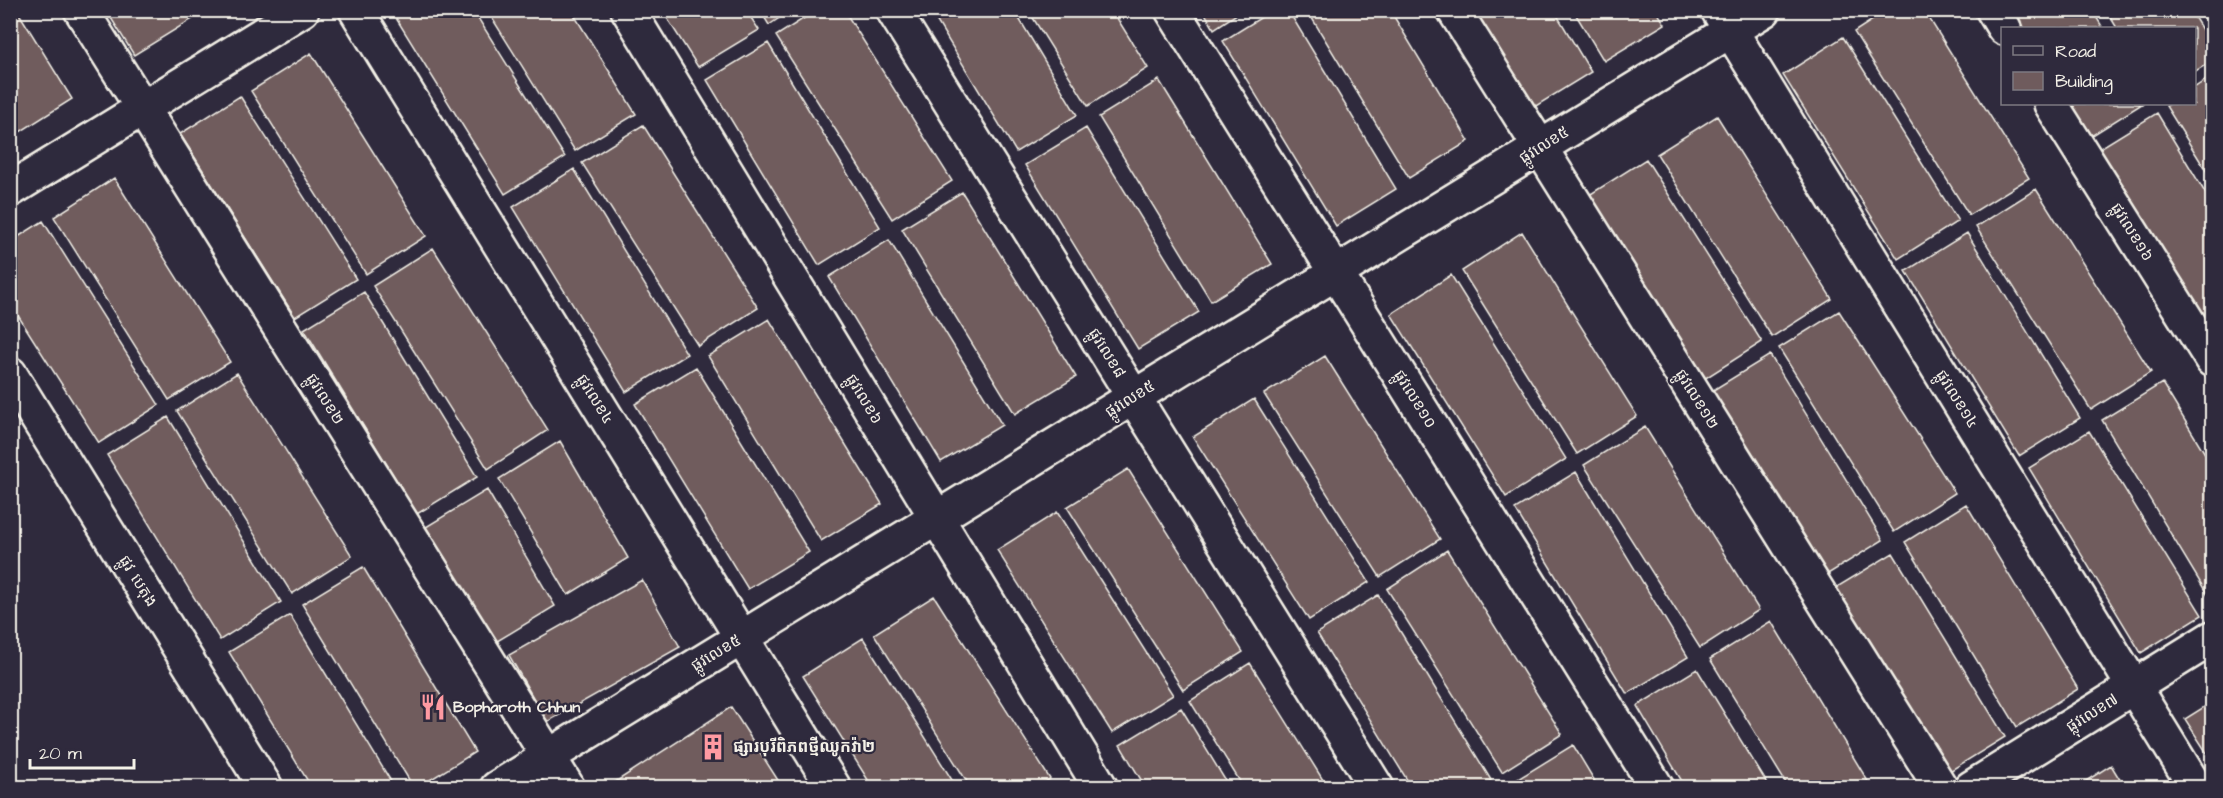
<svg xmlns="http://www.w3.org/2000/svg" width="2223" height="798" viewBox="0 0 2223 798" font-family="'Architects Daughter','Noto Sans Khmer',sans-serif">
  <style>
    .building { fill: #6f5b5d; stroke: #f4f1e8; stroke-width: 1.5 }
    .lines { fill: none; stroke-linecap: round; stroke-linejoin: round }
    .street-casing { stroke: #f4f1e8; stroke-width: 38 }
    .secondary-casing { stroke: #f4f1e8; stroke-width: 38 }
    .street { stroke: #2f2a3d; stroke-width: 33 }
    .secondary { stroke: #2f2a3d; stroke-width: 33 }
    .labels { text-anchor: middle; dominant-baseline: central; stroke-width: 4.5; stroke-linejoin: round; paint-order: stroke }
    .street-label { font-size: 16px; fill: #f4f1e8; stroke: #2f2a3d }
    .poi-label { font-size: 16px; font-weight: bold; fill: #f4f1e8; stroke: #2f2a3d; text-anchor: start }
  </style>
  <rect width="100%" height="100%" fill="#2f2a3d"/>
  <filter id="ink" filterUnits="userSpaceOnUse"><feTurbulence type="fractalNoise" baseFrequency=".0167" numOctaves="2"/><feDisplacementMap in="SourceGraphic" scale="12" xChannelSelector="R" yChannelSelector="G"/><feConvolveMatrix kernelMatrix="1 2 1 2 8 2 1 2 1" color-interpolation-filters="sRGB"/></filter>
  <g filter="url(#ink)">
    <path class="building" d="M10,10h7l55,89 -60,38 -2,-3z
      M106,10h84l4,8 -60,37z
      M391,10h82l92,147 -60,37z
      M487,10h84l65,104 -61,37z
      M662,10h84l13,20 -61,37z
      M760,10h31l-22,15z
      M817,10h27l108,171 -60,38 -116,-183z
      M930,10h84l63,105 -61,37z
      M1028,10h84l36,58 -60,38z
      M1203,10h40l-29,19z
      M1273,10h15l108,179 -60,37 -113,-185z
      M1307,10h83l79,131 -60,37z
      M1470,10h84l37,62 -60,37z
      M1573,10h83l9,14 -61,37z
      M1888,10h36l105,168 -60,37 -115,-183z
      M2008,10h84l11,18h-84z
      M2106,10h84l22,36v15l-18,11v-44h-77z
      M1843,37l115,184 -60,38 -115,-184z
      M768,43l112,184 -61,38 -112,-185z
      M311,53l115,183 -60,38 -115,-183z
      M2212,76v104l-46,-74 4,-2h24v-16z
      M1159,80l113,184 -61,37 -112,-184z
      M240,96l116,183 -61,38 -115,-183z
      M2066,104h76l-54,34z
      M2157,113l55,91v128l-115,-182z
      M1717,116l115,183 -60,38 -115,-183z
      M643,125l115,183 -60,38 -116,-183z
      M1086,128l113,184 -61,37 -113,-184z
      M1646,159l116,183 -61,39 -115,-184z
      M574,169l113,185 -61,38 -113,-185z
      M114,178l116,184 -61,38 -115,-183z
      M2036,189l115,183 -60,38 -115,-183z
      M962,192l114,185 -61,37 -113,-185z
      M43,221l116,184 -60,38 -89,-140v-61z
      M1522,232l115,184 -60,38 -115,-183z
      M1967,233l113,185 -61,38 -113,-185z
      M889,240l113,185 -61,37 -112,-185z
      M433,248l115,182 -60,39 -115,-183z
      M1451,275l115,184 -60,38 -115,-183z
      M364,292l113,185 -60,37 -113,-185z
      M1839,311l116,182 -61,39 -115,-184z
      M769,319l113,185 -61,37 -113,-185z
      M1770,355l113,185 -60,37 -113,-185z
      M1325,356l115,183 -60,38 -116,-183z
      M696,367l113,185 -61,37 -113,-185z
      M237,373l115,183 -60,38 -115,-183z
      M2162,383l50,82v137l-110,-182z
      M1254,399l115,183 -60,38 -116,-183z
      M168,417l113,185 -61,38 -113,-185z
      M1645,427l114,183 -59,38 -116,-183z
      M2089,431l113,184 -61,38 -112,-185z
      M560,441l68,117 -60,37 -69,-116z
      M1128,469l115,183 -60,38 -116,-183z
      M1576,472l112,185 -61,37 -112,-185z
      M487,490l68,116 -61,37 -68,-116z
      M1966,504l112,185 -61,38 -112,-185z
      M1057,512l116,183 -61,38 -115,-183z
      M1447,550l115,184 -60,38 -115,-183z
      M1893,553l112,184 -60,37 -113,-184z
      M363,567l112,185 -58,36h-3l-112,-184z
      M642,580l38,67 -133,75 -38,-67z
      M1378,595l113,185 -12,8h-67l-95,-155z
      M934,596l116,183 -14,9h-65l-97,-154z
      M290,615l105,173h-83l-83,-136z
      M1771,621l101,167h-83l-79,-129z
      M863,638l94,150h-84l-70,-112z
      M1250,663l78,125h-84l-54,-87z
      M1697,669l73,119h-84l-49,-82z
      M2212,702v59l-27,-42z
      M731,707l52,81h-177z
      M1181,708l49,80h-84l-26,-43z
      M1573,745l26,43h-83l-3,-6z
      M2111,765l14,23h-50z"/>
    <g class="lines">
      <g class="street-casing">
        <path id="street" d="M81,10l487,778
          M356,10l478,778
          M628,10l473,778
          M893,10l484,778
          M1172,10l485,778
          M1454,10l487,778
          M1718,10l478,778
          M1993,10l11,18
          M2051,104l161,256
          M10,190l292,-180
          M497,788l1267,-778
          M1971,788l241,-150"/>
      </g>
      <g class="secondary-casing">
        <path id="secondary" d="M10,374l256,414"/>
      </g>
      <use href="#street" class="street"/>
      <use href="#secondary" class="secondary"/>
    </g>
  </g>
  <defs>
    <g id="restaurant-bare" transform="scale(2.07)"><path d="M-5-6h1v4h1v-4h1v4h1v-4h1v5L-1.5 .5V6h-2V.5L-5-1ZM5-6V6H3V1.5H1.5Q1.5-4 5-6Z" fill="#ff9aa2" stroke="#2f2a3d" stroke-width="2.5" paint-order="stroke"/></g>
    <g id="building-bare" transform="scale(2.07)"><path d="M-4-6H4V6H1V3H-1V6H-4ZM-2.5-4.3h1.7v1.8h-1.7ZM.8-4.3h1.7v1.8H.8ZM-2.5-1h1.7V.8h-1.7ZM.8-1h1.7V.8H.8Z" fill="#ff9aa2" stroke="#2f2a3d" stroke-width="2.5" paint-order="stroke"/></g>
  </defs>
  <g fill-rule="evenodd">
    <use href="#restaurant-bare" x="433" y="707"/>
    <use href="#building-bare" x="713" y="747"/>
  </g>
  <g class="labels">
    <g class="street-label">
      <text transform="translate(1544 145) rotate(-32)">ផ្លូវលេខ៥</text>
      <text transform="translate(2132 232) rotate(58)">ផ្លូវលេខ១៦</text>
      <text transform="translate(1107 353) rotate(58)">ផ្លូវលេខ៨</text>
      <text transform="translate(325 399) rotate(58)">ផ្លូវលេខ២</text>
      <text transform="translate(595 399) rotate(58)">ផ្លូវលេខ៤</text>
      <text transform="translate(864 399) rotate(59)">ផ្លូវលេខ៦</text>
      <text transform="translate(1130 399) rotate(-32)">ផ្លូវលេខ៥</text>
      <text transform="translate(1415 399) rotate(58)">ផ្លូវលេខ១០</text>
      <text transform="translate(1697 399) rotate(58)">ផ្លូវលេខ១២</text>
      <text transform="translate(1957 399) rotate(58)">ផ្លូវលេខ១៤</text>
      <text transform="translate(138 581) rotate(58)">ផ្លូវ បេតុង</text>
      <text transform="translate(716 653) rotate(-31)">ផ្លូវលេខ៥</text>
      <text transform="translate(2092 713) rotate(-32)">ផ្លុវលេខ៧</text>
    </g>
    <g class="poi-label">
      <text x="453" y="707">Bopharoth Chhun</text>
      <text x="733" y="747">ផ្សារបុរីពិភពថ្មីឈូកវ៉ា២</text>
    </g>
  </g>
  <rect width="2223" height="798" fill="none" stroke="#2f2a3d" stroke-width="36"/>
  <rect x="18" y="18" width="2187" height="762" fill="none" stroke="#f4f1e8" stroke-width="2" filter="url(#ink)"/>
  <rect x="2001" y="27" width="195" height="78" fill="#2f2a3d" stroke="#7e7a81" stroke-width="1.5"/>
  <rect x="2013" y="46" width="30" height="9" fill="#2f2a3d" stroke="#7e7a81" stroke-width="1.5"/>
  <text x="2055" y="57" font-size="18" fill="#f4f1e8">Road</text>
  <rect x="2013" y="72" width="30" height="18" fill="#6f5b5d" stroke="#7e7a81" stroke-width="1.5"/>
  <text x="2055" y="87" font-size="18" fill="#f4f1e8">Building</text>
  <path d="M30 759v9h104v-9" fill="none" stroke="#f4f1e8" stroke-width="3"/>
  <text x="39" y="759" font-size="18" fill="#f4f1e8" stroke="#2f2a3d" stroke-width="4.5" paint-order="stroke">20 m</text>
</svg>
